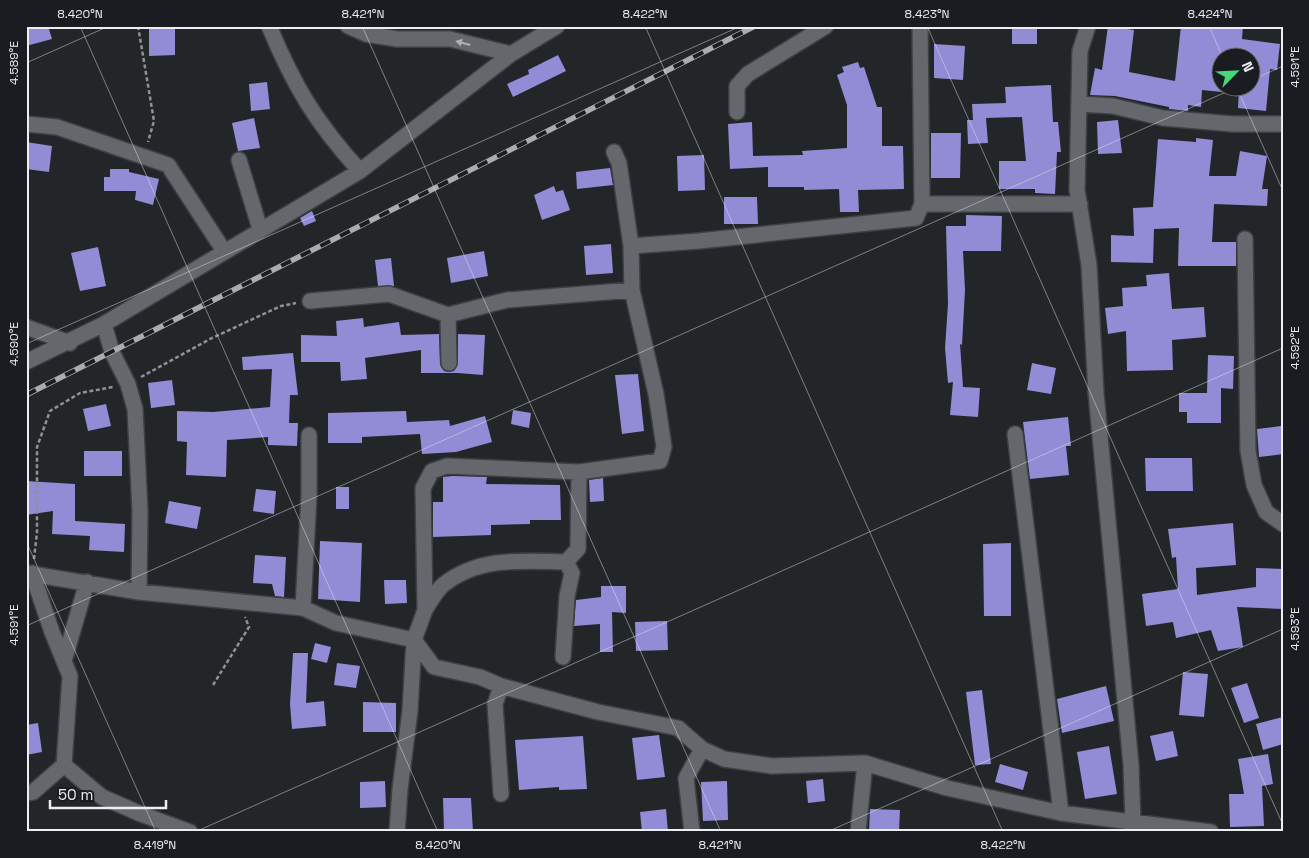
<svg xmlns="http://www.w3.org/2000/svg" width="1309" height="858" viewBox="0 0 1309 858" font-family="'Space Grotesk',sans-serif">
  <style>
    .building { fill: #928bd5 }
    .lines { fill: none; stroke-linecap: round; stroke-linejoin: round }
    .minor-casing { stroke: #3d4043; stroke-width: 18 }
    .path { stroke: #8f9395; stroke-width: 2.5; stroke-dasharray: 4 2.5; stroke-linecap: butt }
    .minor { stroke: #64686c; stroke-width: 15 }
    .rail-casing { stroke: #aaadb0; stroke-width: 5.5 }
    .rail { stroke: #191c20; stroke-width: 4; stroke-dasharray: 11; stroke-linecap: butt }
    .oneway { fill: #afb2b5 }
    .ticks { fill: none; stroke: #eceff1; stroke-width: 1; stroke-opacity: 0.45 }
    .neatline { fill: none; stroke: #eceff1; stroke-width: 2 }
    .ticks-label { font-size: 12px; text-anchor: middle; fill: #eceff1 }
  </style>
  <rect width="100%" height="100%" fill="#222629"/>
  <path class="building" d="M26,26h22l4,13 -26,7z
    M149,26h26v29l-26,1z
    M1012,26h25v18h-25z
    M1108,26l26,4 -5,42 46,9 6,-55h62l-1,13 38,5 -3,26 -7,-1 -4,42 -28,-3 1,-20h13v-30h-30v34l-20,-2 -1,17 -13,-2v6l-19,-2v-2l-54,-11 -25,-1 5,-27 7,2z
    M934,44l31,2 -2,34 -29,-2z
    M558,55l8,16 -53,26 -6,-13 22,-10 -1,-4z
    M858,62l2,6 4,-1 13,40h5v39h21l1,43 -46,1 1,22h-19l-1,-23 -35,1v-3h-36v-20l-38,2 -2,-45 24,-2 1,34 50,-1 -1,-4 45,-3v-43l-10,-30 7,-3 -2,-5z
    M267,82l3,27 -19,2 -2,-27z
    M1051,85l2,37h5l3,30h-4l-2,42 -20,-1v-4h-36v-28h27l-4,-44 -36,1 2,25 -20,1 -1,-24h6l-1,-16 34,-1 -1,-16z
    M254,118l6,30 -22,3 -6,-28z
    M1118,120l4,33 -24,1 -1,-32z
    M931,133h30l-1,45h-29z
    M1196,138l17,2 -4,36h27l4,-25 27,5 -5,33h6l-1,17 -53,-2 -2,38h24v24h-58l1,-38 -25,1 -1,34 -42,-1v-27l23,1 -1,-28 20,-1 5,-68 38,3z
    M26,142l26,4 -3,26 -23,-3z
    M704,155l1,35 -27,1 -1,-35z
    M610,168l3,17 -36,4 -1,-17z
    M110,169h19v3l30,7 -6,26 -18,-5 1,-9h-32v-14h6z
    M554,186l2,6 7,-2 7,20 -28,10 -8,-25z
    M724,197h33l1,27h-34z
    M312,211l4,10 -12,5 -4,-8z
    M966,215l36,1 -1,35h-38l2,39 -3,55 -2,-1 3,43 17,1 -2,29 -28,-2 3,-33 -5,1 -3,-35 3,-44 -2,-78h20z
    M611,244l2,29 -27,2 -2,-29z
    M98,247l8,39 -26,5 -9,-38z
    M484,251l4,25 -37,7 -4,-25z
    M391,258l3,28h-16l-3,-26z
    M1169,273l3,36 32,-2 2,30 -34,3 1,30 -46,1 -1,-40 -18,3 -3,-26 18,-2 -1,-18 25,-2 -1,-11z
    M363,318l1,9 35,-5 2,13 38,-1 1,30 4,7 5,1 5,-1 4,-8v-29l27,1 -2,40 -25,-2h-37v-23l-56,8 2,21 -26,2 -1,-19h-39v-27l36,1 -1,-15z
    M293,353l5,42h-8l-1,28h9l-1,23 -29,-1v-8l-41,3 -1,37 -40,-2 1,-33 -10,-1v-30l36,1 57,-5 2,-38 -29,1 -1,-13z
    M1208,355l26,1 -1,33 -12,-1v35h-34v-11h-8v-19h28z
    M1032,363l24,5 -5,26 -24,-4z
    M638,374l6,57 -22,3 -7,-59z
    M172,380l3,25 -24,3 -3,-25z
    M106,404l5,22 -23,5 -5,-22z
    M513,410l18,3 -2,15 -18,-4z
    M406,411l1,11 42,-2 1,6 35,-10 7,26 -36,10 -34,2 -2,-20 -58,3v6h-34v-30z
    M1068,417l3,29h-5l3,29 -39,4 -7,-57z
    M1281,426l2,28 -24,3 -2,-28z
    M84,451h38v25h-38z
    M1145,458h47l1,33h-47z
    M452,476l35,1 -1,7 74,1 1,35h-31v4l-39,1v10l-58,2v-35h10v-25z
    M603,478l1,23 -14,1 -1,-22z
    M26,481l49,3v37l50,3 -1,28 -35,-2 1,-14 -38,-2 1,-23 -27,4z
    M336,487h13v22h-13z
    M256,489l20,2 -2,23 -21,-3z
    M169,501l32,6 -4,22 -32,-6z
    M1233,523l3,42 -40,3 1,27 59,-8v-19l27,1v40l-46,-2 6,40 -25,4 -7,-21 -35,8 -3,-16 -27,4 -4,-32 36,-5 -2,-32 -4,1 -4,-29z
    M320,541l42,2 -2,59 -42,-3z
    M1011,543v73h-27l-1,-72z
    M255,555l31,2 -2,40 -9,-1 -3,-12 -19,-1z
    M384,580h22l1,23 -22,1z
    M601,586h25v27l-14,-1 1,40h-13v-28l-26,2 2,-26 25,-3z
    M667,621l1,29 -32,1 -1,-29z
    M315,643l16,4 -4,16 -16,-4z
    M293,653h15l-2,50 18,-2 2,25 -34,3 -2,-25z
    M337,663l23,3 -4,22 -22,-3z
    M1183,672l25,2 -4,43 -25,-2z
    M1247,683l12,35 -15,5 -13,-35z
    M1106,686l8,35 -52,12 -5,-34z
    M982,690l9,74 -16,1 -9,-73z
    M363,702l33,1v29h-33z
    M1283,717v27l-20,6 -7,-26z
    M38,723l4,29 -16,3v-30z
    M1173,731l5,25 -22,5 -6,-25z
    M659,735l6,42 -28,3 -5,-42z
    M583,736l4,53 -28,1v-3l-40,3 -4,-50z
    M1109,746l8,48 -32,5 -8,-47z
    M1268,754l5,30 -11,2 2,40 -34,1 -1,-33h15l-6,-35z
    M1000,764l28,8 -5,18 -28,-8z
    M823,779l2,22 -17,2 -2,-22z
    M385,781l1,26 -26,1v-26z
    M727,781l1,39 -25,1 -2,-39z
    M443,798h28l2,34h-29z
    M666,809l2,23h-26l-2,-20z
    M870,809l30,1 -1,22h-30z"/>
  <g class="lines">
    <g class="minor-casing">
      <path id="minor" d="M269,26c25,60 47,97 91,145
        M348,26l18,8 31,5h53l61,15
        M920,26l2,178h158
        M1088,26l-8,25 -3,139 12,75 7,128 35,372 2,59 -4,7
        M1079,104l34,2 50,12 70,6h50
        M737,112v-26l11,-12 78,-48
        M26,124l31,3 111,38 56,86
        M239,160l21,69
        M1245,239l3,212 6,34 12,27 17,12
        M631,246l68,-5 217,-23 6,-14
        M310,301l79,-7 59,21 59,-15 125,-10
        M448,315l1,48
        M104,324l8,28 16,32 7,25 5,102 -1,81
        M26,327l44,16
        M26,362l78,-38 256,-153 151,-117 46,-28
        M1015,434l46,379
        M26,573l113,19 164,16 33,15 78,17 20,27 46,10 21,9 97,26 80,16 24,21 22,10 48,7 93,-3 82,25 114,25 150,19
        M32,573l20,59 18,44 -6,89
        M303,608l6,-113v-60
        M425,610c5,-8 11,-19 18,-25 36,-29 79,-24 123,-23l12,-13 1,-77
        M563,657l4,-61 5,-23 -6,-11
        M64,661l23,-79
        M501,686l-6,18 6,90
        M26,793l7,-1 31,-27 38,32 39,17 49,18
        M397,832l3,-43 10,-78 4,-71 11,-30 -2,-122 9,-17 15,-5 132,6 81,-11 4,-14 -8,-53 -24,-104 -1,-44 -12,-83 -5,-11
        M692,832l-6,-54 16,-29
        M858,832l7,-69"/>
    </g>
    <path class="path" d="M138,26l16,95 -6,21
      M141,377l71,-39 69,-32 15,-3
      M34,559l3,-27v-85l13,-36 30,-18 33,-6
      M213,685l36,-58 -4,-10"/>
    <use href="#minor" class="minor"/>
    <g class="rail-casing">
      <path id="rail" d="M26,395l729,-369"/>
    </g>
    <use href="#rail" class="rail"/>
  </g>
  <defs><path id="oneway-solid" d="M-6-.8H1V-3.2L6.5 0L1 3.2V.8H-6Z" transform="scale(1.25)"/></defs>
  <use class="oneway" href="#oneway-solid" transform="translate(463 43) rotate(-165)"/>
  <path class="ticks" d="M80,26l358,806M362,26l359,806M645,26l358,806M927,26l356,799M1209,26l14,32M26,63l83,-37M1252,80l31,-14M1237,88l46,103M26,344l715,-318M26,541l130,291M26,626l1209,-538M195,832l1088,-484M827,832l456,-203"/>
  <rect width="1309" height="858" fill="none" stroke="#191c20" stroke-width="55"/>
  <g transform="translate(1236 72) rotate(66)"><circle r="24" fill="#191c20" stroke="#6d7074"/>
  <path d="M0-4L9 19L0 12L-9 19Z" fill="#46d779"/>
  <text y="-8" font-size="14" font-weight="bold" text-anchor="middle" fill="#eceff1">N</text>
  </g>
  <path d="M50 800v8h116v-8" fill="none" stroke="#eceff1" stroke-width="2.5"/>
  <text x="58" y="800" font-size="15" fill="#eceff1" stroke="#191c20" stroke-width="4" paint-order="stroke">50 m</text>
  <rect x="28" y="28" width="1254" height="802" class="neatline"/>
  <g class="ticks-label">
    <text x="80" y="18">8.420°N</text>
    <text x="363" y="18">8.421°N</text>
    <text x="645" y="18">8.422°N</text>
    <text x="927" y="18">8.423°N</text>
    <text x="1210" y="18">8.424°N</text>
    <text transform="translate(14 63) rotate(-90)" y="4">4.589°E</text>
    <text transform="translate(1295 67) rotate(-90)" y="4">4.591°E</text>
    <text transform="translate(14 344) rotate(-90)" y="4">4.590°E</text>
    <text transform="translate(1295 348) rotate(-90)" y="4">4.592°E</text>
    <text transform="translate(14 625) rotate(-90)" y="4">4.591°E</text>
    <text transform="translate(1295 629) rotate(-90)" y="4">4.593°E</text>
    <text x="155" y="849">8.419°N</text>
    <text x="438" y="849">8.420°N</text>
    <text x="720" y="849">8.421°N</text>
    <text x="1003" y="849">8.422°N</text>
  </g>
</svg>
